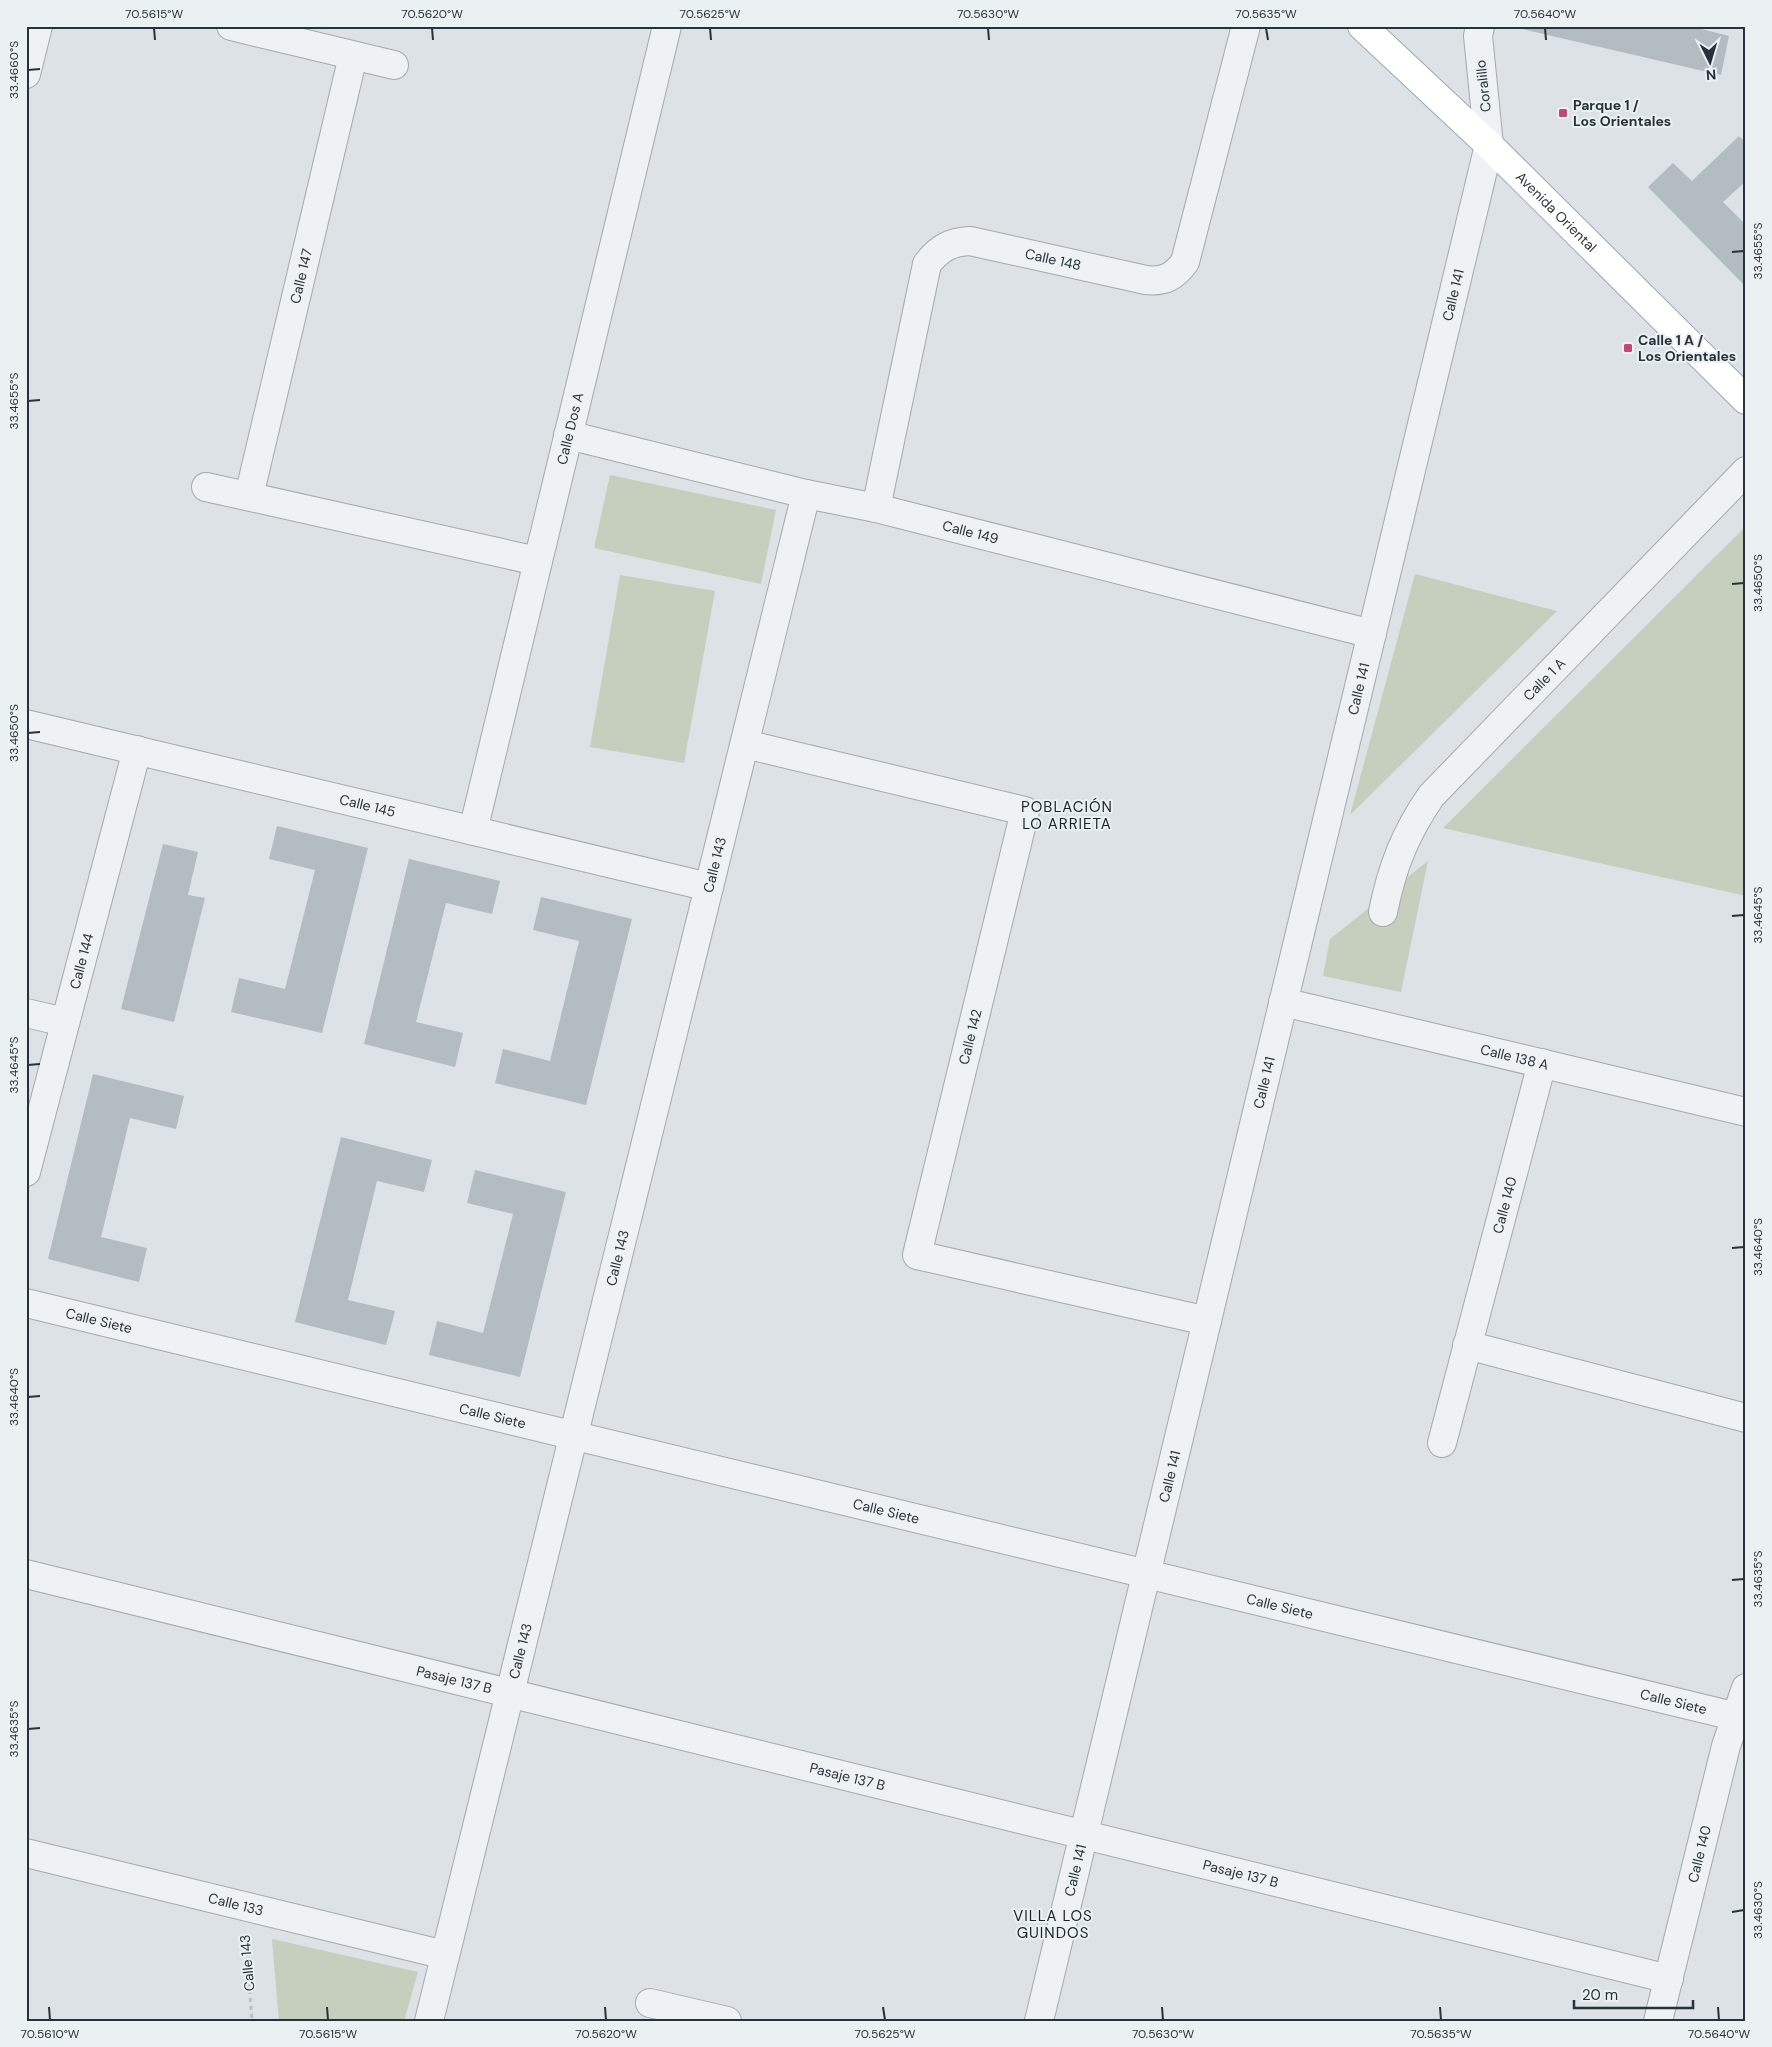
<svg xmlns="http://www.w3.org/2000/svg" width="1772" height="2047" viewBox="0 0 1772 2047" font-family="'DM Sans',sans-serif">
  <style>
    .green { fill: #c6cfbd }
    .building { fill: #b3bcc1 }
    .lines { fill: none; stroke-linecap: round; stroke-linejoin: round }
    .minor-casing { stroke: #a2aaae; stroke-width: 30 }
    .major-casing { stroke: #9ca9b0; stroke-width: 30 }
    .path { stroke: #bac0c4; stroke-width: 3; stroke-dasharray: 4 4; stroke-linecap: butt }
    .minor { stroke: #eef2f4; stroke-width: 28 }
    .major { stroke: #fff; stroke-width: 28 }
    .ticks { fill: none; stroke: #27333a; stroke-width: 2 }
    .poi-dot { fill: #c5467a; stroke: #ebf0f3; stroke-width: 2 }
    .labels { text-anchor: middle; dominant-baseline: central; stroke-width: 4; stroke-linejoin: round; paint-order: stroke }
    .street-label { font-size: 14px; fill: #27333a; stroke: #ebf0f3 }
    .poi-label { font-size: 14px; font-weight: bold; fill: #27333a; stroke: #ebf0f3; text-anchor: start }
    .neighbourhood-label { font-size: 15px; letter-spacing: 1px; fill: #19242b; stroke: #ebf0f3 }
    .neatline { fill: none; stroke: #27333a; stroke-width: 2 }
    .ticks-label { font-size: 12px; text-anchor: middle; fill: #27333a }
  </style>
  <rect width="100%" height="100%" fill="#dce2e5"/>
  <path class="green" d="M610,475l166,35 -15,74 -167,-36z
    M1746,526v370l-303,-68z
    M1415,574l142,37 -207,204z
    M620,575l95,16 -31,172 -94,-16z
    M1428,861l-27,131 -78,-16 7,-37z
    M272,1939l146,33 -14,49h-125z"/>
  <path class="building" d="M1518,26h172l39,10 -8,39 -203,-47z
    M1739,136l7,7v38l-23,21 23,23v62l-98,-100 25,-24 19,18z
    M277,826l91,22 -46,185 -91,-21 8,-34 46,11 30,-119 -46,-11z
    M163,844l35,8 -10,43 17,3 -31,124 -53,-13z
    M409,859l91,22 -8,33 -46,-11 -30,119 47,11 -8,34 -91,-23z
    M541,897l91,22 -46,186 -91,-22 8,-34 47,12 29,-120 -46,-11z
    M93,1074l91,22 -8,33 -46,-11 -29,119 46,11 -8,34 -91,-23z
    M341,1137l91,23 -8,32 -47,-11 -29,119 47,11 -9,34 -91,-23z
    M475,1170l91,22 -46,185 -91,-22 8,-34 46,12 30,-119 -46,-11z"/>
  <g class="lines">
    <g class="minor-casing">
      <g id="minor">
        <path d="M231,26l163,39"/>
        <path d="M26,74l12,-48"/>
        <path id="s1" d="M568,435l238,59 70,14 496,126"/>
        <path d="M206,487l331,74"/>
        <path id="s2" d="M249,496l104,-440"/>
        <path id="s3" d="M876,508l51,-244c12,-16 24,-22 43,-23l176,39c18,2 28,-3 39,-18l61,-236"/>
        <path id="s4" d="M26,724l683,163"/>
        <path d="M745,744l280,67 -108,444 290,66"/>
        <path id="s5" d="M473,831l194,-805"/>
        <path id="s6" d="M1383,912c9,-45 22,-78 48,-116l315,-325"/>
        <path id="s7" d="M1283,1002l463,110"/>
        <path d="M26,1013l39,9"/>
        <path id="s8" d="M26,1172l111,-422"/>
        <path id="s9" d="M26,1303l1720,416"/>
        <path d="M1467,1345l279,73"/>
        <path id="s10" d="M1442,1443l100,-380"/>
        <path id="s11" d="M26,1574l1643,405"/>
        <path id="s12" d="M26,1853l419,102"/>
        <path d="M650,2003l77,18"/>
        <path id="s13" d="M429,2021l377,-1527"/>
        <path id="s14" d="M1039,2021l450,-1876 -11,-109 2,-10"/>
        <path id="s15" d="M1658,2021l68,-275 20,-58"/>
      </g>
    </g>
    <g class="major-casing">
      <g id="major">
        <path id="s16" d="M1362,26l127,119 257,255"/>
      </g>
    </g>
    <path class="path" d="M246,1942l6,79"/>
    <use href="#minor" class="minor"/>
    <use href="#major" class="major"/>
  </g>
  <path class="ticks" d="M154,28l1,12M432,28l1,12M710,28l1,12M988,28l1,12M1266,28l2,12M1545,28l1,12M28,70l12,-1M1732,252l12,-1M28,401l12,-1M1732,584l12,-1M28,733l12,-1M1732,916l12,-1M28,1065l12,-1M1732,1248l12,-1M28,1397l12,-1M1732,1580l12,-1M28,1729l12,-1M1732,1912l12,-2M49,2007l1,13M327,2007l1,13M605,2007l1,13M883,2007l2,13M1162,2007l1,13M1440,2007l1,13M1718,2007l1,13"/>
  <g class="poi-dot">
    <rect x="1558" y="108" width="10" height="10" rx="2.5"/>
    <rect x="1623" y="343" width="10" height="10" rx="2.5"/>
  </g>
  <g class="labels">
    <g class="street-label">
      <text transform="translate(1483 86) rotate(-96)">Coralillo</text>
      <text stroke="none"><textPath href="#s16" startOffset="269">Avenida Oriental</textPath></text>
      <text stroke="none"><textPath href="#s3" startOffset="385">Calle 148</textPath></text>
      <text stroke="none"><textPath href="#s2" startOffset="226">Calle 147</textPath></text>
      <text stroke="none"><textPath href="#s14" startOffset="1775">Calle 141</textPath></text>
      <text stroke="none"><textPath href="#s5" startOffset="414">Calle Dos A</textPath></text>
      <text stroke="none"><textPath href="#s1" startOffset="414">Calle 149</textPath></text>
      <text stroke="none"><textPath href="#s6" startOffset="289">Calle 1 A</textPath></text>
      <text stroke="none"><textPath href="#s14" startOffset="1370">Calle 141</textPath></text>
      <text stroke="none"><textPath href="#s4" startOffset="351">Calle 145</textPath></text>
      <text stroke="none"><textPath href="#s13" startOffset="1191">Calle 143</textPath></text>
      <text stroke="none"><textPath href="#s8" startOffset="218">Calle 144</textPath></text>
      <text transform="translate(970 1037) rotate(-76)">Calle 142</text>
      <text stroke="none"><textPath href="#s7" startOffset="238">Calle 138 A</textPath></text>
      <text stroke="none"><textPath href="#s14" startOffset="965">Calle 141</textPath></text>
      <text stroke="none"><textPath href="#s10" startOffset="246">Calle 140</textPath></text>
      <text stroke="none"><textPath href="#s13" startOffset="786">Calle 143</textPath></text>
      <text stroke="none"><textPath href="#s9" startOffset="75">Calle Siete</textPath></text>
      <text stroke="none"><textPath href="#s9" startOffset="480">Calle Siete</textPath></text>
      <text stroke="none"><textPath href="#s14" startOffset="560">Calle 141</textPath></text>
      <text stroke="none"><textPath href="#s9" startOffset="885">Calle Siete</textPath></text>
      <text stroke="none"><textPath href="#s9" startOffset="1290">Calle Siete</textPath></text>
      <text stroke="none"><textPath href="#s13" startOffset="381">Calle 143</textPath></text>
      <text stroke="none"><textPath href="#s11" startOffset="441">Pasaje 137 B</textPath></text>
      <text stroke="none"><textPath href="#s9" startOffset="1695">Calle Siete</textPath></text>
      <text stroke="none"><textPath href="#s11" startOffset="846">Pasaje 137 B</textPath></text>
      <text stroke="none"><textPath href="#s15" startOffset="172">Calle 140</textPath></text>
      <text stroke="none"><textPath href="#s14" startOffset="155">Calle 141</textPath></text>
      <text stroke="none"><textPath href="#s11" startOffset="1251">Pasaje 137 B</textPath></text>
      <text stroke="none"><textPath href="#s12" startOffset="216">Calle 133</textPath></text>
      <text transform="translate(247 1963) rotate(-95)">Calle 143</text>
    </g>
    <g class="poi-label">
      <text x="1573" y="105">Parque 1 /<tspan x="1573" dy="16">Los Orientales</tspan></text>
      <text x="1638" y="340">Calle 1 A /<tspan x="1638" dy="16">Los Orientales</tspan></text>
    </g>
    <g class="neighbourhood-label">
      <text x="1067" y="807">POBLACIÓN<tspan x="1067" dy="17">LO ARRIETA</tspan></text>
      <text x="1053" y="1916">VILLA LOS<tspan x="1053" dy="17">GUINDOS</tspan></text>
    </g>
  </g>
  <rect width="1772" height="2047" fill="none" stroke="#ebf0f3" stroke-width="55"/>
  <g transform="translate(1710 62) rotate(175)" stroke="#ebf0f3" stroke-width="4" paint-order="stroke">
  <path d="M0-4L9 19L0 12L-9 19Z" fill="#27333a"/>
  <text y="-8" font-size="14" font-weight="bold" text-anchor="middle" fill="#27333a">N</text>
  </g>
  <path d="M1574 2000v8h119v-8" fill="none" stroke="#27333a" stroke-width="2.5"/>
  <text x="1582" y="2000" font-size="15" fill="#27333a" stroke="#ebf0f3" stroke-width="4" paint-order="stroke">20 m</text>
  <rect x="28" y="28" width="1716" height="1992" class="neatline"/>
  <g class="ticks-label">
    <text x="154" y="18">70.5615°W</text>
    <text x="432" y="18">70.5620°W</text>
    <text x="710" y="18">70.5625°W</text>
    <text x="988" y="18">70.5630°W</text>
    <text x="1266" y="18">70.5635°W</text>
    <text x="1545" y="18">70.5640°W</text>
    <text transform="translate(14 70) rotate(-90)" y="4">33.4660°S</text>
    <text transform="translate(1758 251) rotate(-90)" y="4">33.4655°S</text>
    <text transform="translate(14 401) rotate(-90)" y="4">33.4655°S</text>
    <text transform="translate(1758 583) rotate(-90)" y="4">33.4650°S</text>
    <text transform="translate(14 733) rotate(-90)" y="4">33.4650°S</text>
    <text transform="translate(1758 915) rotate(-90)" y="4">33.4645°S</text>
    <text transform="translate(14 1065) rotate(-90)" y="4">33.4645°S</text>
    <text transform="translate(1758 1247) rotate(-90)" y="4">33.4640°S</text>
    <text transform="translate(14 1397) rotate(-90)" y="4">33.4640°S</text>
    <text transform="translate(1758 1579) rotate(-90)" y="4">33.4635°S</text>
    <text transform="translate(14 1729) rotate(-90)" y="4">33.4635°S</text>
    <text transform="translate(1758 1910) rotate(-90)" y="4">33.4630°S</text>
    <text x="50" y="2038">70.5610°W</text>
    <text x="328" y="2038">70.5615°W</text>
    <text x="606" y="2038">70.5620°W</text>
    <text x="885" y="2038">70.5625°W</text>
    <text x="1163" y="2038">70.5630°W</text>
    <text x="1441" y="2038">70.5635°W</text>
    <text x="1719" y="2038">70.5640°W</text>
  </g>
</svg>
